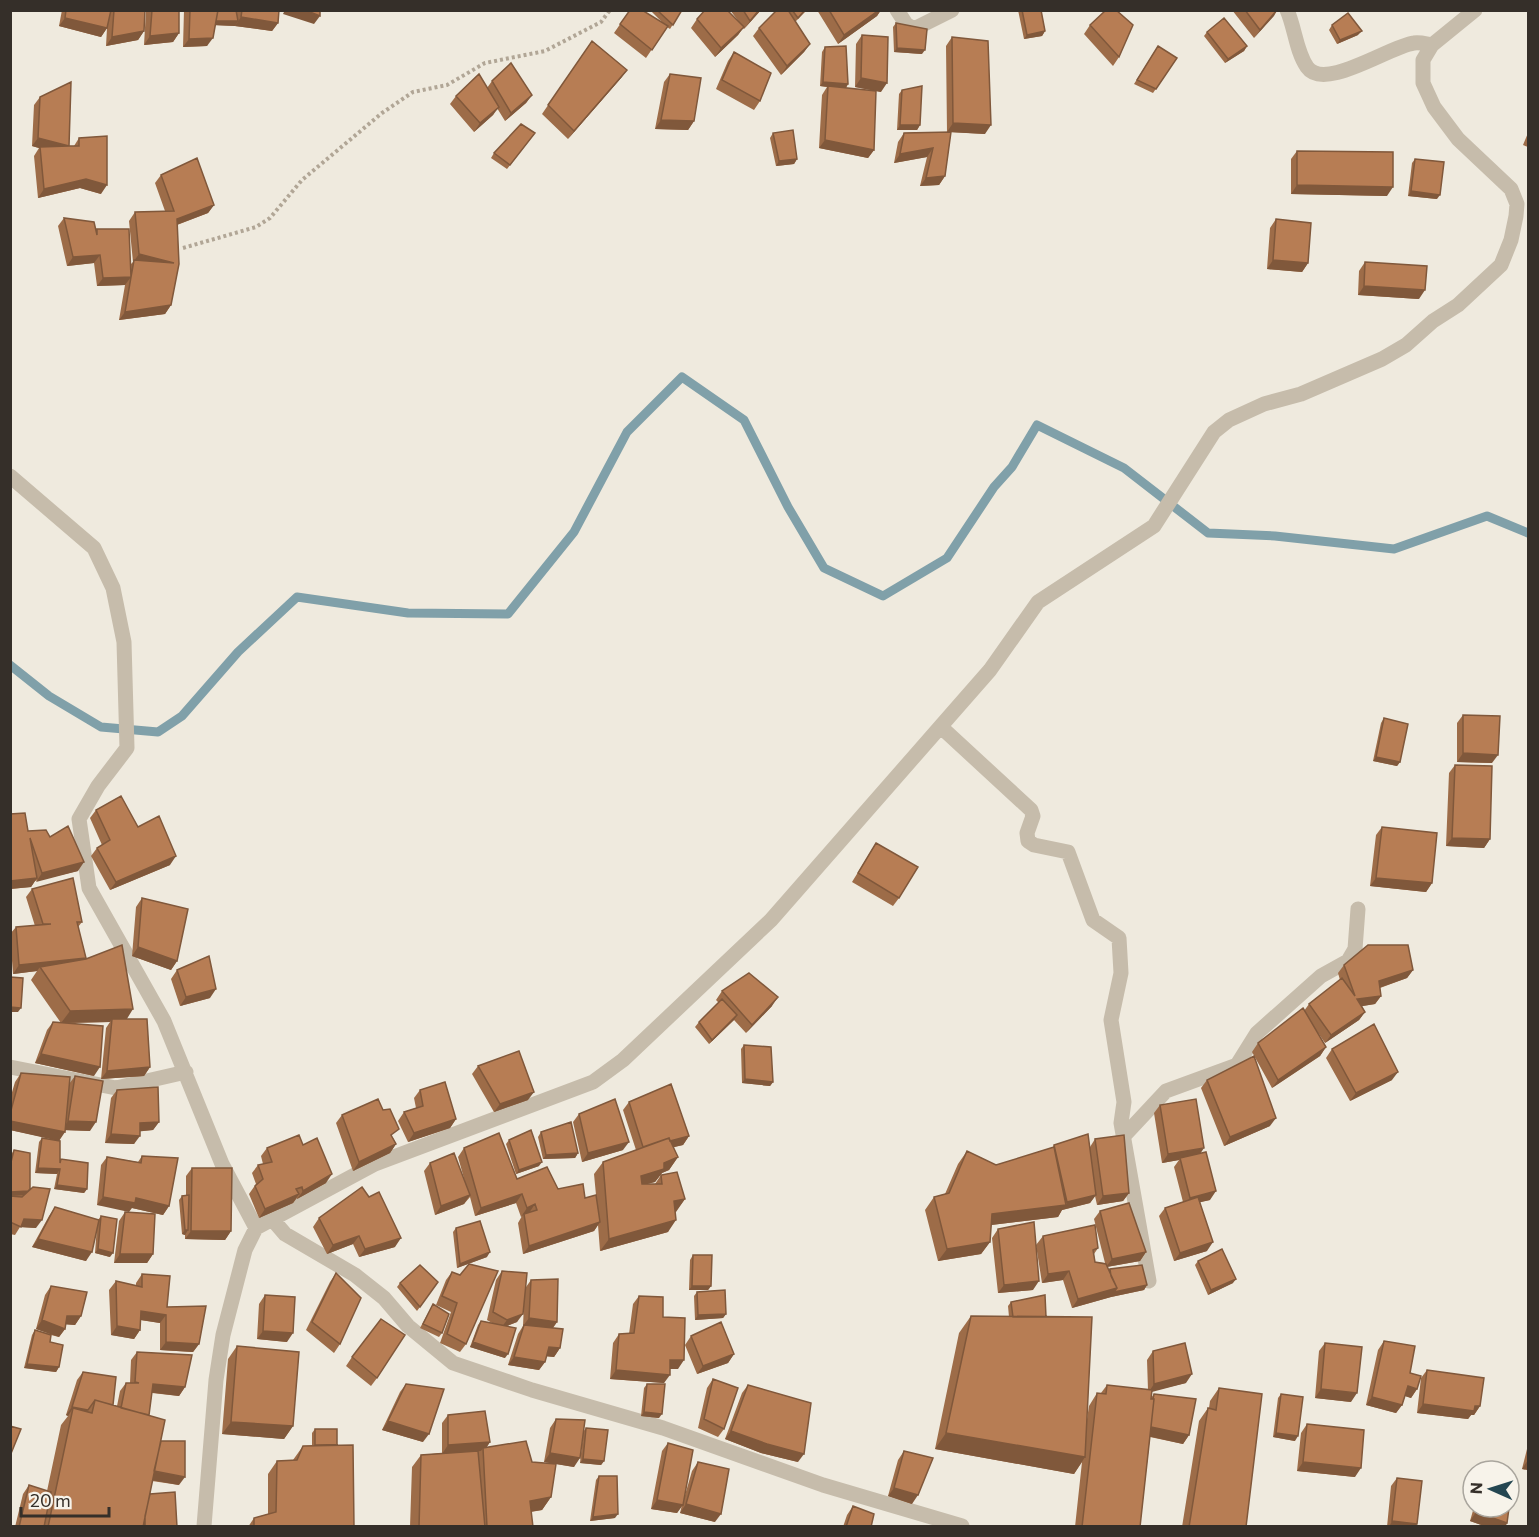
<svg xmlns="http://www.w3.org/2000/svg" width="1539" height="1537" viewBox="0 0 1539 1537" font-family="Commissioner,sans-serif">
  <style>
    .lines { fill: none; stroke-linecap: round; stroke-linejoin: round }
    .stream { stroke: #80a0a9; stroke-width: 9 }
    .path { stroke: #b1a696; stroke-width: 4; stroke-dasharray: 3 3; stroke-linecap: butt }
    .street { stroke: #c6bcab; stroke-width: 15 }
    .wall { fill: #9d6c48 }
    .shaded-wall { fill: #80583b }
    .building { fill: #b77d54; stroke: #80583b; stroke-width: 1.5 }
  </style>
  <rect width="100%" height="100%" fill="#efeade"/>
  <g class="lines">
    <path class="stream" d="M10,665l39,31 52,31 57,5 24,-16 56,-64 59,-55 111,16 100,1 66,-82 53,-100 55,-55 62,43 44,87 36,61 59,28 64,-38 47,-71 18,-20 25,-42 87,43 84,65 67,3 119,13 93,-33 41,17"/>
    <path class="path" d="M183,248l73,-21 14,-9 32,-38 80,-67 31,-21 34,-7 38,-22 60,-12 56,-29 9,-12"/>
    <path class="street" d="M897,10l9,14 8,5 38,-19
      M1287,10c8,18 9,41 20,57 17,25 83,-21 107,-24 6,-1 12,1 18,2
      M10,476l84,72 19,40 11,54 3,106 -29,38 -19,33 10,69 75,133 58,143 34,64
      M941,727l90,83 2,6 -6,17 1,8 6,4 34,7 25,68 26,18 2,35 -10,47 13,82 -3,21 28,158
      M10,1067l106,21 70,-16
      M1123,1137l43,-46 71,-26 20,-32 64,-57 27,-15 7,-12 3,-40
      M273,1220l12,14 70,41 29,23 24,28 45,37 79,27 131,38 160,57 139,41
      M204,1526l12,-146 7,-45 22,-85 11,-22 119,-64 218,-82 30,-22 148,-140 219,-250 48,-68 116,-76 60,-94 15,-12 35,-16 37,-10 81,-35 24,-14 27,-24 25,-16 43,-40 10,-25 5,-24 1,-12 -6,-15 -53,-50 -24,-32 -11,-24v-23l9,-15 43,-35"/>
  </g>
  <path class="wall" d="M62,10h83l-1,21 -6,9 -32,6 1,-18 -6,9 -42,-11z
    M146,10h33v23l-6,9 -29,3z
    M184,10h52v3l1,-3h42l-1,13 -6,8 -37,-5 -20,-1 -8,21 -24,1z
    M630,10l32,12 -12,-12h32l-12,19 -3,-2 -21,31 -32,-25z
    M730,10h31l-17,19 -1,-1 -5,7 -23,22 -24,-29 6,-9 42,3z
    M777,10h30l-12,12 15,22 -6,8 -23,23 -28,-39 6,-8z
    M817,10h64l-4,6 -39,28z
    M1018,10h23l4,21 -3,5 -18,3z
    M1232,10h46l-24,28z
    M896,23l26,31 -28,-2 -1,-25z
    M1090,25l29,32 -6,9 -29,-32z
    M1332,25l26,10 -21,9 -8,-14z
    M1207,32l40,14 -3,5 -19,12 -21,-27z
    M862,35l19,57 -26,-5 1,-43z
    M952,37l33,97 -34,-2 -6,44 -6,9 -19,1 7,-29 -33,6 4,-21 6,-9 43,-1 -1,-86z
    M592,41l35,29 -6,8 -53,61 -26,-25z
    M1158,46l19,12 -24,35 -19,-9z
    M825,47l23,37 -2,4 28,62 -6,8 -49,-10 3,-53 5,-8 -7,-1 2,-34z
    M734,52l26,49 -6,9 -38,-21 12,-28z
    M670,74l24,47 -6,9 -33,-1 9,-47z
    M492,81l40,14 -6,8 -21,18 -8,-13 -4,7 -19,17 -24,-28 6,-8 31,-8z
    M902,90l18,35 -3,5h-20l2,-36z
    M40,97l29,49h5l5,-8 22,56 -21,-6 -42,10 -4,-42 5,-8 -7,-2 2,-41z
    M535,133l-28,36 -16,-11 3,-5z
    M773,133l24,26 -3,5 -18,2 -6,-28z
    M1528,133v14l-5,-2z
    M1297,151l90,45 -96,-2v-35z
    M1415,159l22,40 -29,-3 4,-33z
    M161,175l53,30 -6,8 -31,12 -6,80 -6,9 -46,6 6,-35 -28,1 -3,-23 -27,3 -9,-40 6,-8 32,12 1,-1 34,35 2,-2 -4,-41 6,-9 30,-1 -10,-28z
    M1276,219l32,44 -6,9 -35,-3 3,-41z
    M1365,262l54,37 -61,-4 1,-24z
    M1463,715l29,48 -35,-1v-39z
    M1384,718l16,44 -3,4 -24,-5 8,-38z
    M1455,765l35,74 -6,9 -38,-2 3,-73z
    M96,810l42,17 32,38 -60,25 -19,-34 6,-8 5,-3 -12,-27z
    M10,814l18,17 22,6 28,34 -43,10 -4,6 -21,2z
    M1382,827l50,56 -6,9 -56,-6 6,-51z
    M876,843l23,55 -6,8 -41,-24z
    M32,889l50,33 -4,5 8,31 40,61 24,48 -6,9 -43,3 5,-51 4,-6 -43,1 27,53 -59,-13 12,-33 6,-8 8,1 -30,-43 6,-9 -24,3 -3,-40 6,-7 19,-1 -9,-29z
    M142,898l35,63 -6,9 -39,-14 4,-49z
    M1344,965l69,5 -6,8 -27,10 1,8 -6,8 -13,2 3,6 -6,8 -34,23 -9,-13 10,17 -6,9 -48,32 -20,-36 6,-9 46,-32 5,-7 31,-24 -2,-7z
    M177,970l33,28 -30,8 -9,-27z
    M722,991l50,15 -26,27 -12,-13 -25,24 -14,-17 4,-5 20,-19 -3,-3z
    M744,1045l29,37 -3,4 -28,-3 -1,-34z
    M1332,1049l60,31 -42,21 -24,-43z
    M478,1066l50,34 -34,12 -22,-38z
    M21,1073l48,11 6,-8 15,55 -25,-1 -6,10 1,21 27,28 -3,4 -30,-4 3,-15 -22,-1 4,-31 3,-4 15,2 -47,-10v-31l5,-17z
    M1207,1080l63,46 -46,20 -23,-58z
    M117,1090l42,32 -6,8 -13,1 -6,13 -29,-1 6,-45z
    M420,1090l36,29 -6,9 -42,14 -10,-21 6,-9 12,-4 -2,-10z
    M629,1102l60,34 -6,9 -10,2 5,10 -9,13 -7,3 -7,9 -9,2h9l6,-9 24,24 -10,13 -7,20 -68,19 -2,-26 -4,6 -71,23 -5,-31 4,-7 -1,1 -5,-14 -41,13 -5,-19 -6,7 -29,11 -11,-44 6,-8 35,19 -7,-25 6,-9 53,31 41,10 27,9 11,-3 -2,-21 9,-12 33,-12 -13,-40z
    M1160,1105l41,48 9,47 -10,2 7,49 -33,10 -15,-45 6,-8 18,-6 -9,-35 5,-7 -17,3 -8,-50z
    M579,1114l44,36 -41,12 -9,-40z
    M342,1115l51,23 3,6 -6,9 -37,18 -17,-48z
    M541,1132l37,21 -3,5 -32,1 -5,-22z
    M1095,1139l34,54 -6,8 -26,4 -2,-9 -5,7 -28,7 -4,7 -67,8 -1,17 -9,12 -43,7 -13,-51 9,-13 11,-3 13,-30 9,-13 29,14 56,-17 2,-3 36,2z
    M509,1140l30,26 -23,8 -10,-30z
    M303,1145l23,38 -29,16v-1l-4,5 -34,15 -10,-24 7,-10 -4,-11 6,-8 5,-1 -2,-8 6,-8z
    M14,1150l16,39 6,39 -16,-1 -5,8 -5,-1v-76l1,-3z
    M142,1156l27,50 -6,9 -31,-7 -35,-3 4,-40 6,-8 31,5z
    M192,1168l39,63 -6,9 -40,-1v-4l-3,-1 -3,-34 3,-4h4v-20z
    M55,1207l43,13 3,-4 9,41 -15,-4 2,-27 -11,35 -54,-14 17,-31z
    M1100,1211l46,41 -6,9 -33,6 2,4 1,-2 37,16 -3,5 -33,7 -39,11 -9,-28 -21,3 -6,-38 7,-9 55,12 -4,6 1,8 10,1 -11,-44z
    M125,1212l28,42 -6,9h-33l5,-42z
    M319,1218l76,29 -36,10 -6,-13 -26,10 -14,-27z
    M456,1228l31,29 -30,11 -4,-36z
    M998,1229l35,61 -35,3 -6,-55z
    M693,1255l18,31 -3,4h-19l1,-30z
    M1198,1261l35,22 -25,12 -13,-30z
    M502,1271l24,16 5,-7 26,42 -4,6 7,20 -6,9 -8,-1 -1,6 -6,8 -31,-5 10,-31 5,-8 1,-23 -7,19 -10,4 -2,32 -35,-11 8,-22 3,-4 11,2 -5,-3 9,-40z
    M452,1272l8,3 6,69 -6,8 -20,-9 11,-31 -15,-7 10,-25z
    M336,1273l4,71 -6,9 -28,-23 24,-48z
    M142,1274l25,33 32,37 -6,8 -33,-2v-27l-20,-3v10l-6,9 -23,-4 -2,-45 7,-9 20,5v-3z
    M438,1282l-21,29 -20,-24 3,-4z
    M51,1286l30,30 -6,9 -10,-1v5l-6,8 -8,-2 -1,7 9,25 -3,5 -32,-4 8,-33 3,-5 15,4 -14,-5 9,-34z
    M697,1292l29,22 -3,4 -28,2 -1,-24z
    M265,1295l22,47 -30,-3 2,-35z
    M639,1296l24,21 15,52h-8l-6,14 -54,-4 3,-36 6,-9h10l4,-30z
    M1011,1302l35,15 41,102 2,-13 8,-13h4l6,-8 41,5 -1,-30 6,-9 33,32 -34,8 -1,7 3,-4 35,41 -6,9 -33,-7 -10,90h-65l7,-65 -8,12 -139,-25 24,-116 12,-17 38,1 -1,-11z
    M433,1304l9,29 -3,4 -19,-9z
    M691,1336l43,18 -6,9 -31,11 -12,-29z
    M1384,1341l26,32 7,16 -6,9 -6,-2 -3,9 -6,8 -30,-8 12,-55z
    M1325,1343l26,59 -36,-4 4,-47z
    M237,1346l56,80 -9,13 -62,-5 6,-75z
    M137,1352l48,35 -6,9 -27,-3 -3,22 12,26 18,44 -27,-4 -2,13 27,33h-162l8,-33 6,-9 18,6 14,-66 7,-9 -2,-1 11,-35 6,-8 30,33 4,1 3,-15 6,-8h4l1,-23z
    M352,1357l25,21 -6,8 -25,-20z
    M1427,1370l53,36 -6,9h-3l-3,4 -51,-6 4,-35z
    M713,1379l11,50 -6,8 -20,-9 9,-40z
    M406,1384l17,58 -41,-12 18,-38z
    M647,1384l12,34 -18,-2 3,-28z
    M748,1385l50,77 -37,-9 -36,-14 17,-46z
    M1219,1388l27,139h-64l17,-106 9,-13h1l1,-7z
    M1281,1394l14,47 -22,-4 5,-39z
    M448,1415l42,27 -4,6 46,14 19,35 -9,13 -11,2 2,15h-123l2,-60 9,-12 21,-2v-30z
    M556,1419l27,13 3,-4 18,33 -3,4 -21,-2 3,-29 -9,33 -30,-5 6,-34z
    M1307,1424l48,53 -58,-6 4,-38z
    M315,1429l22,16 17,82h-106l6,-9 14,-4v-40l9,-13 16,-1 10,-14 9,-1v-12z
    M668,1443l15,59 9,-31 6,-9 17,60 -35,-9 2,-8 -5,8 -26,-4 11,-58z
    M1528,1445v25l-6,-1z
    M904,1451l8,53 -24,-8 10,-36z
    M599,1476l16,42 -25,3 6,-41z
    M1397,1478l20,46 -2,3h-28l4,-41z
    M853,1506l18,21h-28l4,-12z
    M1474,1507h35l-2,16 -2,4h-18l-17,-6z"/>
  <path class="shaded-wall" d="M285,10h20l15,6 -6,8 -31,-10z
    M759,10h2l-17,19 6,-8z
    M879,10h2l-4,6 -39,28 6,-9z
    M1277,10l-3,6 -20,22 6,-8z
    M241,17l37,6 -6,8 -37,-5z
    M65,18l42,10 -6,9 -42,-11z
    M214,21h24l-3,5 -24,-1z
    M744,27l-6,8 -23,22 6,-9z
    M144,31l-6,9 -32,6 6,-9z
    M1045,31l-3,5 -18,3 3,-4z
    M1362,31l-4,4 -21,9 3,-4z
    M179,33l-6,9 -29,3 6,-9z
    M213,38l-6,8 -24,1 6,-8z
    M810,44l-6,8 -23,23 6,-9z
    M1247,46l-3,5 -19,12 3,-4z
    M897,48l28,2 -3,4 -28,-2z
    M627,70l-6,8 -53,61 6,-8z
    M861,78l26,5 -6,9 -26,-5z
    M823,82l25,2 -3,5 -25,-3z
    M532,95l-6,8 -21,18 6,-8z
    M499,107l-6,8 -19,17 6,-9z
    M661,120l33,1 -6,9 -33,-1z
    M953,123l38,2 -6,9 -38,-2z
    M900,125h20l-3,5h-20z
    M38,138l31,8 -6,9 -31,-9z
    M825,140l49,10 -6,8 -49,-10z
    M933,148l-6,9 -33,6 6,-9z
    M797,159l-3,5 -18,2 3,-5z
    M945,176l-6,9 -19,1 6,-8z
    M86,179l21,6 -6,9 -21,-6 -42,10 6,-9z
    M1297,185l96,2 -6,9 -96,-2z
    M1411,191l29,4 -3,4 -29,-3z
    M214,205l-6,8 -37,14 6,-8z
    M139,254l35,9 -40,-2z
    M100,255l-6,8 -27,3 6,-9z
    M1273,260l35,3 -6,9 -35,-3z
    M131,277l-6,8 -28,1 6,-8z
    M1364,286l61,4 -6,9 -61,-4z
    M171,305l-6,9 -46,6 6,-8z
    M1463,753l35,2 -6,8 -35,-1z
    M1376,757l24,5 -3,4 -24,-5z
    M1452,838l38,1 -6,9 -38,-2z
    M176,856l-6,9 -60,25 6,-8z
    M84,862l-6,9 -42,11 6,-9z
    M37,878l-6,9 -21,2v-8z
    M1376,878l56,5 -6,9 -56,-6z
    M138,947l39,14 -6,9 -39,-14z
    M86,958l-6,9h-40l-3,4 -24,3 6,-9z
    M1413,970l-6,8 -34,12 6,-9z
    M216,989l-6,9 -30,8 6,-9z
    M1381,996l-6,8 -24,4 6,-9z
    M778,997l-6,9 -26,27 6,-8z
    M10,1007l11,1 -3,4h-8z
    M133,1009l-8,13 -13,-3 -2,3 -49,1 9,-12z
    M1365,1012l-6,8 -34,23 6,-8z
    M737,1015l-3,5 -25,24 3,-4z
    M1326,1047l-6,9 -48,32 6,-8z
    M41,1054l59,13 -6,9 -59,-13z
    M150,1067l-6,9 -43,3 6,-8z
    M1398,1072l-6,8 -42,21 6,-8z
    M745,1079l28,3 -3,4 -28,-3z
    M534,1092l-6,8 -34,12 6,-8z
    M1276,1118l-6,8 -46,20 6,-9z
    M456,1119l-6,9 -42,14 6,-9z
    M10,1121l55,11 -6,9 -49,-11z
    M68,1121l28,1 -6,9 -28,-1z
    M159,1122l-6,8 -19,2 6,-9z
    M111,1134l29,2 -6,8 -29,-1z
    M689,1136l-6,9 -45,11 6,-8z
    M629,1142l-6,8 -41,12 6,-9z
    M396,1144l-6,9 -37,18 6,-9z
    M1204,1148l-6,9 -18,1 -1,2 -17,3 6,-9z
    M578,1153l-3,5 -32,1 3,-4z
    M678,1157l-9,13 -7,3 -7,9 -23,6 9,-12 23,-13z
    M542,1162l-3,4 -23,8 3,-4z
    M38,1168l22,1 -3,5 -22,-1z
    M332,1174l-6,9 -29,16 6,-8z
    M57,1185l30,4 -3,4 -30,-4z
    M30,1191l-3,4 -17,1v-4z
    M1216,1191l-6,9 -26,6 6,-8z
    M1129,1193l-6,8 -26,4 6,-9z
    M299,1194l-6,9 -34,15 6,-9z
    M522,1194l-6,9 -41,13 6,-8z
    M470,1195l-6,9 -29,11 6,-9z
    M1096,1195l-6,8 -28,7 -4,7 -75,9 9,-12 74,-9 1,-3z
    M103,1197l33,1 33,8 -6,9 -31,-7 -3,4 -32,-7z
    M685,1199l-9,13 -11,2 9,-13z
    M535,1204l-6,9 -5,1 -3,3 6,-9z
    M24,1219l18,1 -6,8 -16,-1z
    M676,1220l-8,12 -68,19 9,-12z
    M600,1222l-6,9 -71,23 6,-8z
    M185,1230h3l-3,5 -3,-1z
    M191,1231h40l-6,9 -40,-1z
    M359,1236l-6,8 -26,10 6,-9z
    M401,1238l-6,9 -36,10 6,-8z
    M38,1239l54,13 -6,9 -54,-14z
    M990,1242l-9,12 -43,7 9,-12z
    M1213,1242l-6,9 -33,10 6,-8z
    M98,1249l15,4 -3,4 -15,-4z
    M490,1252l-3,5 -30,11 3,-4z
    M1146,1252l-6,9 -34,6 6,-8z
    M120,1254h33l-6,9h-33z
    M1069,1271l-6,9 -21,3 6,-9z
    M1236,1279l-3,4 -25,12 3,-5z
    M1039,1281l-6,9 -35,3 6,-8z
    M1147,1285l-3,5 -33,7 -39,11 6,-9 39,-11z
    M692,1286h19l-3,4h-19z
    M141,1311l25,4 -6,8 -25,-4z
    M523,1314l-6,8 -16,6 6,-8z
    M726,1314l-3,4 -28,2 3,-5z
    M67,1316h14l-6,9 -15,-1z
    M529,1318l28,4 -6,8 -28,-4z
    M42,1320l23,9 -6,8 -23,-8z
    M117,1326l23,4 -6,9 -23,-4z
    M263,1331l30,2 -6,9 -30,-3z
    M166,1342l33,2 -6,8 -33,-2z
    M473,1342l35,12 -3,4 -35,-11z
    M549,1347l11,1 -6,9 -11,-1z
    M734,1354l-6,9 -31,11 6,-8z
    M514,1357l31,5 -6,8 -31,-5z
    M670,1360h14l-6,9h-14z
    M27,1364l32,3 -3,5 -32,-4z
    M616,1370l54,5 -6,8 -54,-4z
    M1192,1374l-6,9 -38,10 6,-9z
    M153,1384l32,3 -6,9 -32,-4z
    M1408,1386l9,3 -6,9 -9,-3z
    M1321,1389l36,4 -6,9 -36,-4z
    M1372,1397l30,8 -6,8 -30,-8z
    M1423,1404l52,2h5l-6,9h-3l-3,4 -51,-6z
    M72,1407l16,3 -5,7 -10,-9 -5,8 -2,-1z
    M644,1412l18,2 -3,4 -18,-2z
    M388,1421l41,13 -6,8 -41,-12z
    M231,1422l62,4 -9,13 -62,-5z
    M1149,1426l40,9 -6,9 -40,-9z
    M731,1431l73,23 -6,8 -37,-9 -36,-14z
    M946,1433l139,24 -11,17 -139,-25z
    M1276,1433l22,3 -3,5 -22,-4z
    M490,1442l-6,9 -1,-3 -2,3 -39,3 6,-9z
    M550,1453l30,5 -6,9 -30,-5z
    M583,1459l21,2 -3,4 -21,-2z
    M1528,1460v10l-6,-1z
    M1303,1462l58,6 -6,9 -58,-6z
    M151,1471l34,6 -6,8 -34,-6z
    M894,1488l24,7 -6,9 -24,-8z
    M551,1497l-9,13 -21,3 9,-12z
    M657,1500l26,5 -6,8 -26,-4z
    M686,1504l35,10 -6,8 -35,-9z
    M1476,1512l31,11 -2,4h-18l-17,-6z
    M618,1514l-3,4 -25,3 3,-4z
    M1392,1521l25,3 -2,3h-26z"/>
  <path class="building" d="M66,10h45l-4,18 -42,-10z
    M114,10h31l-1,21 -32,6z
    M152,10h27v23l-29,3z
    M190,10h28l-5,28 -24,1z
    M218,10h18l2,11h-22z
    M242,10h37l-1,13 -37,-6z
    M305,10h15v6z
    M630,10h12l26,16 -16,24 -32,-26z
    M657,10h25l-9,15z
    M705,10h22l17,17 -23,21 -24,-29z
    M743,10h16l-9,11z
    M777,10h11l22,34 -23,22 -28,-38z
    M792,10h13l-7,8z
    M829,10h50l-35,25z
    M1022,10h19l4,21 -18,4z
    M1106,10h10l17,15 -14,32 -29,-32z
    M1245,10h32l-17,20z
    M1348,13l14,18 -22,9 -8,-15z
    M1224,18l23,28 -19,13 -21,-27z
    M896,23l31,6 -2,21 -28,-2z
    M862,35l26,2 -1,46 -26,-5z
    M952,37l36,4 3,84 -38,-2z
    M592,41l35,29 -53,61 -26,-26z
    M846,46l2,38 -25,-2 2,-35z
    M1158,46l19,12 -21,31 -19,-9z
    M734,52l37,21 -11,28 -38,-21z
    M511,63l21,32 -21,18 -19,-32z
    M479,74l20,33 -19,16 -24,-27z
    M670,74l31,4 -7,43 -33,-1z
    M71,82l-2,64h10v-8l28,-2v49l-21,-6 -42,10 -4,-42 29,-1 -31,-8 2,-41z
    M828,86l48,5 -2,59 -49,-10z
    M922,86l-2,39h-20l2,-35z
    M521,124l14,9 -25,32 -16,-12z
    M793,130l4,29 -18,2 -6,-28z
    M951,132l-6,44 -19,2 7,-30 -33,6 4,-21z
    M1297,151l96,1v35l-96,-2z
    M197,158l17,47 -37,14 2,45 -8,41 -46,7 6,-35 -28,1 -3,-23 -27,2 -9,-39 30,4 3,13v-6h32l2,48 3,-17 40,3 -35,-9 -4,-42 39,-1 -13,-36z
    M1415,159l29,3 -4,33 -29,-4z
    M1276,219l35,4 -3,40 -35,-3z
    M1365,262l62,4 -2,24 -61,-4z
    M1463,715l37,1 -2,39 -35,-2z
    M1384,718l24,6 -8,38 -24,-5z
    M1455,765l37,1 -2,73 -38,-1z
    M121,796l17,31 21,-11 17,40 -60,26 -19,-34 13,-8 -14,-30z
    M25,813l3,18 18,-1 4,7 18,-11 16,36 -42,11 -12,-35 7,40 -27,3v-67z
    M1382,827l55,6 -5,50 -56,-5z
    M876,843l42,24 -19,31 -41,-25z
    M73,878l9,44h-5l9,36 -67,7 -3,-38 35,-3h-8l-11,-35z
    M142,898l46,11 -11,52 -39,-14z
    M122,945l11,64 -63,2 -30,-44 46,-8z
    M1368,945h40l5,25 -34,11 2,15 -24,3 8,13 -34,23 -22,-31 33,-26 13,18 -11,-31z
    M209,956l7,33 -30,8 -9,-27z
    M749,973l29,24 -26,28 -30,-34z
    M10,977l13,1 -2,30 -11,-1z
    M722,999l15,16 -25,25 -13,-18z
    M1303,1008l23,39 -48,33 -20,-37z
    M112,1019h35l3,48 -43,4z
    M53,1022l50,4 -3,41 -59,-13z
    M1374,1024l24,48 -42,21 -24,-44z
    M744,1045l27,2 2,35 -28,-3z
    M519,1051l15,41 -34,12 -22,-38z
    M1254,1056l22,62 -46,19 -23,-57z
    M21,1073l49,4 -5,55 -55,-11v-7z
    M75,1076l28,5 -7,41 -28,-1z
    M445,1082l11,37 -42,14 -10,-21 19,-6 -3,-16z
    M671,1084l18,52 -19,5 -1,-3 -26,9 -14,-45z
    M158,1087l1,35 -19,1v13l-29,-2 6,-44z
    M378,1099l5,11 7,-1 9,20 -8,6 5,9 -37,18 -17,-47z
    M615,1099l14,43 -41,11 -9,-39z
    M1196,1099l8,49 -36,6 -8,-49z
    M571,1122l7,31 -32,2 -5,-23z
    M531,1130l11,32 -23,8 -10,-30z
    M499,1133l18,46 30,-12 11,22 25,-5 2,14 11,-3 4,27 -71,24 -5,-32 13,-4 -2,-6 -8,4 -5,-14 -41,14 -17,-60z
    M1088,1134l8,61 -29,7 -13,-57z
    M299,1135l4,10 14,-7 15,36 -29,17 -1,-4 -6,2 3,5 -34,15 -10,-23 8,-7 -5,-14 14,-3 -5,-14z
    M1124,1135l5,58 -26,3 -8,-57z
    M42,1138l18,3v22l1,-4 27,4 -1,26 -30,-4 3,-16 -22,-1z
    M669,1138l9,19 -14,6v6l-23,7 1,8h20l-1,-9 16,-3 8,27 -11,2 2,19 -67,19 -6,-77z
    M1054,1147l12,58 -74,9 -2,28 -43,7 -13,-52 15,-4 18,-42 29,14z
    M14,1150l16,3v36l-2,2 -18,1v-26z
    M1206,1152l10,39 -26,7 -10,-40z
    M454,1153l16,42 -29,11 -11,-43z
    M142,1156l36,2 -9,48 -33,-8 -1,5 -32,-6 4,-40 34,6z
    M192,1168h40l-1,63h-40z
    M33,1187l17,2 -8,31 -18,-1 -3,8 -11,-5v-26l12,1z
    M362,1187l7,10 10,-5 22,46 -36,11 -6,-13 -26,9 -14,-27z
    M189,1195l-1,35h-3l-3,-34z
    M1198,1197l15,45 -33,11 -15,-45z
    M1129,1203l17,49 -34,7 -12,-48z
    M55,1207l44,13 -7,32 -54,-13z
    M125,1212l30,2 -2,40h-33z
    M101,1216l16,3 -4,34 -15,-4z
    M480,1221l10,31 -30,12 -4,-36z
    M1034,1222l5,59 -35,4 -6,-56z
    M1095,1225l3,23 -5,2 2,12 11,2 11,24 -39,11 -9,-28 -21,3 -5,-38z
    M1222,1249l14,30 -25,11 -13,-29z
    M693,1255h19l-1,31h-19z
    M469,1264l29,7 -32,73 -19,-10 10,-31 -15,-7 10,-24 8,3z
    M420,1265l18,17 -18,25 -20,-24z
    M1142,1265l5,20 -33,7 3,-4 -6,-12 -1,-7z
    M502,1271l25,2 -4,41 -16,6 -14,-8z
    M336,1273l25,25 -21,46 -28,-22z
    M142,1274l28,2 -3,31 39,-1 -7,38 -33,-2v-27l-25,-4 -1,19 -23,-4 -1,-45 26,6z
    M558,1279l-1,43 -28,-4 2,-38z
    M51,1286l36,6 -6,24h-14l-2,13 -23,-9z
    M725,1290l1,24 -28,1 -1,-23z
    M265,1295l30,2 -2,36 -30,-2z
    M1045,1295l1,22h-33l-2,-15z
    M639,1296l24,1v20l22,1 -1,42h-14v15l-54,-5 3,-36 15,-1z
    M433,1304l16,10 -7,19 -19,-9z
    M971,1316l121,1 -7,140 -139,-24z
    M381,1319l24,16 -28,43 -25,-21z
    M481,1321l35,7 -8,26 -35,-12z
    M721,1322l13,32 -31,12 -12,-30z
    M524,1325l39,4 -3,19 -11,-1 -4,15 -31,-5z
    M35,1330l16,5 -1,7 13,3 -4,22 -32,-3z
    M1384,1341l31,5 -5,27 11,3 -4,13 -9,-3 -6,19 -30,-8z
    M1185,1343l7,31 -38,10 -1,-33z
    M1325,1343l37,4 -5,46 -36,-4z
    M237,1346l62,6 -6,74 -62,-4z
    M137,1352l55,3 -7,32 -32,-3 -4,31 -28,-7 5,-25h13l-4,-1z
    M1427,1370l57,8 -4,28h-5l-1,5 -51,-7z
    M83,1372l33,5 -3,28 -18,-5 -7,10 -16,-3z
    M713,1379l25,9 -14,41 -20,-10z
    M406,1384l38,5 -15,45 -41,-13z
    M647,1384h18l-3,30 -18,-2z
    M748,1385l63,18 -7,51 -37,-10 -36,-13z
    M1107,1385l45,5 -1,9h3l-14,128h-58l15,-134 9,1z
    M1219,1388l43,6 -16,133h-57l19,-119 8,2z
    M1154,1394l42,5 -7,36 -38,-8 3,-28h-1z
    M1281,1394l22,3 -5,39 -22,-3z
    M95,1400l70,20 -22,107h-95l25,-119 19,5z
    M485,1411l5,31 -42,3v-30z
    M556,1419l29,1 -5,38 -30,-5z
    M1307,1424l57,6 -3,38 -58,-6z
    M10,1426l11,3 -11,27z
    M586,1428l22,2 -4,31 -21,-2z
    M315,1429h22v16h-22z
    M161,1441h24v36l-31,-6z
    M526,1441l6,21 24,2 -5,33 -21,4 3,26h-46l-4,-79z
    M668,1443l25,7 -10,55 -26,-5z
    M353,1445l1,82h-100v-9l22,-6 1,-51 20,-1 6,-14z
    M478,1451l7,76h-66l2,-72z
    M904,1451l29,7 -15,37 -24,-7z
    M698,1462l31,7 -8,45 -35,-10z
    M599,1476h18l1,38 -25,3z
    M1397,1478l25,3 -5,43 -25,-3z
    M29,1485l22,7 -7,35h-25z
    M1509,1485l3,1 -5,37 -31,-11 2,-5h31z
    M175,1492l2,35h-32v-11l5,-22z
    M853,1506l21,8 -3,13h-25z"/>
  <rect width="1539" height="1537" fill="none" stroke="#352f29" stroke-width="24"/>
  <g transform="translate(1491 1489) rotate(273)"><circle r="28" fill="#f7f3ea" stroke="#a9a59d" stroke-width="1.5"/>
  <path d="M0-4.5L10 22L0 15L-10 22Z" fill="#244651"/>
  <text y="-9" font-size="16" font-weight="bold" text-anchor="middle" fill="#352f29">N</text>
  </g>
  <path d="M21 1507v9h88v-9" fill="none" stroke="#352f29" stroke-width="3"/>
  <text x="30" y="1507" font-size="18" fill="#352f29" stroke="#f7f3ea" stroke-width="4.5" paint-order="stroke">20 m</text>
</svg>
